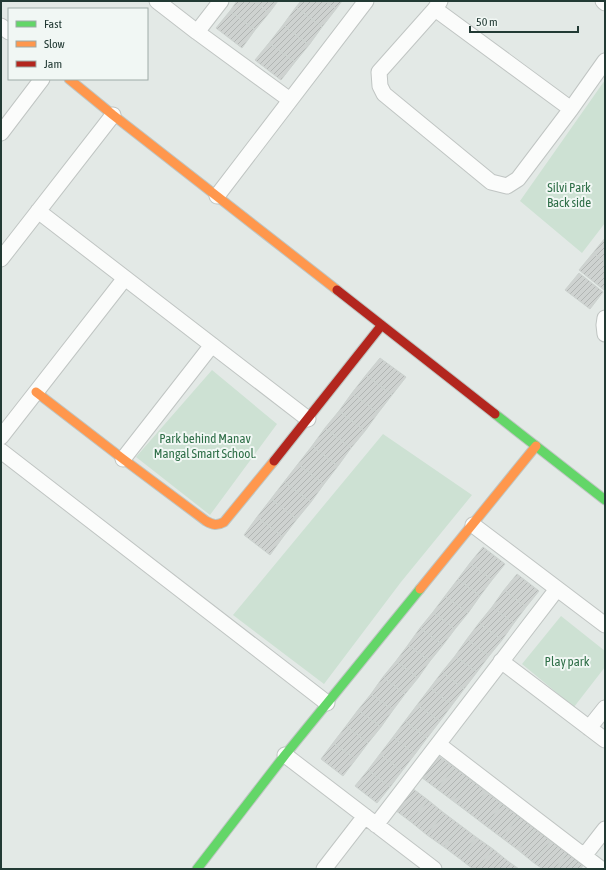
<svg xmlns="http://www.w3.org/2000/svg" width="606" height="870" viewBox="0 0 606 870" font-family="'Asap Condensed',sans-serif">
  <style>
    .green { fill: #cde1d3 }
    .building { fill: url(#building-hatch); stroke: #ccd2cf }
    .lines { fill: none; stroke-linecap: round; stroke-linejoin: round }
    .street-casing { stroke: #c0c5c3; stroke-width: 17 }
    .fast-casing { stroke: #bfc6c3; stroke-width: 11 }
    .slow-casing { stroke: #bfc6c3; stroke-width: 11 }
    .jam-casing { stroke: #bfc6c3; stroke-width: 11 }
    .street { stroke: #fbfcfb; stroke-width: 15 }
    .fast { stroke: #63d668; stroke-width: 9 }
    .slow { stroke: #ff974d; stroke-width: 9 }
    .jam { stroke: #b3261e; stroke-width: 9 }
    .labels { text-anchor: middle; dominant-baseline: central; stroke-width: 4; stroke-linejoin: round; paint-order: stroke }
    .park-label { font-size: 13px; fill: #2f6f48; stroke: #f1f7f4 }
  </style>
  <defs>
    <pattern id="building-hatch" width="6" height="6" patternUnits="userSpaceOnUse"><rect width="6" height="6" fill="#ced2d0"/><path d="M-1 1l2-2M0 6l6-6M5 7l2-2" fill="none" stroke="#b1b5b3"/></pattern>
  </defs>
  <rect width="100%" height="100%" fill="#e3e9e6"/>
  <path class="green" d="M605,80v143l-23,30 -62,-52z
    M212,370l65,54 -67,91 -74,-58z
    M383,434l89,61 -71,87 -77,102 -91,-69z
    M561,616l44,35v16l-31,40 -52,-43z"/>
  <path class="building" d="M237,1h17l15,12 -14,17 -25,-19z
    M254,1h24l-9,12z
    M301,1h24l11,8 -14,18 -26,-20z
    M325,1h17l-6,8z
    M296,7l26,20 -13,18 -26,-20z
    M230,11l25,19 -13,18 -26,-20z
    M283,25l26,20 -14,17 -26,-19z
    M269,43l26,19 -14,18 -26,-20z
    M605,238v24l-12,-9z
    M593,253l12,9v26l-1,2 -25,-20z
    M579,273l24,19 -13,17 -25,-19z
    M380,358l26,19 -14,18 -26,-20z
    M366,375l26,20 -14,18 -26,-20z
    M352,393l26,20 -13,18 -26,-20z
    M339,411l26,20 -14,17 -26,-20z
    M325,428l26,20 -13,18 -26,-20z
    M312,446l26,20 -14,18 -26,-20z
    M298,464l26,20 -13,18 -27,-20z
    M284,482l27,20 -14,17 -26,-20z
    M271,499l26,20 -14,18 -26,-20z
    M257,517l26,20 -13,18 -26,-20z
    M483,547l22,17 -13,16 -22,-17z
    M470,563l22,17 -12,16 -22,-17z
    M517,574l22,17 -13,16 -22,-17z
    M458,579l22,17 -12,17 -23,-17z
    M504,590l22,17 -12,16 -22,-16z
    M445,596l23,17 -13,16 -22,-17z
    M492,607l22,16 -12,17 -23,-17z
    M433,612l22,17 -12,16 -23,-17z
    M479,623l23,17 -13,16 -22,-17z
    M420,628l23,17 -13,16 -22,-16z
    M467,639l22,17 -12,16 -22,-16z
    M408,645l22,16 -12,17 -22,-17z
    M455,656l22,16 -13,17 -22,-17z
    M396,661l22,17 -13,16 -22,-17z
    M442,672l22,17 -12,16 -22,-17z
    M383,677l22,17 -12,16 -22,-16z
    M430,688l22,17 -12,16 -23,-16z
    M371,694l22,16 -12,17 -23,-17z
    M417,705l23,16 -13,17 -22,-17z
    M358,710l23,17 -13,16 -22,-17z
    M405,721l22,17 -12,16 -22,-17z
    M346,726l22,17 -12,16 -23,-16z
    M393,737l22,17 -13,17 -22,-17z
    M333,743l23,16 -13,17 -22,-17z
    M380,754l22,17 -12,16 -22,-17z
    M437,755l17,12 -17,22 -16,-12z
    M454,767l16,12 -17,22 -16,-12z
    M368,770l22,17 -13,16 -22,-17z
    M470,779l16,13 -17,21 -16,-12z
    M412,788l16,12 -17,22 -16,-12z
    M486,792l16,12 -16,22 -17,-13z
    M428,800l16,13 -17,22 -16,-13z
    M502,804l17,12 -17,22 -16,-12z
    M444,813l16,12 -16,22 -17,-12z
    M519,816l16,13 -17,21 -16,-12z
    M460,825l16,12 -16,22 -16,-12z
    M535,829l16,12 -17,22 -16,-13z
    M476,837l17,12 -15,20h-5l-13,-10z
    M551,841l16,12 -12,16h-12l-9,-6z
    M493,849l16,13 -6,7h-25z
    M567,853l16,12 -2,4h-26z
    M509,862l10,7h-16z"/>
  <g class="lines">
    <g class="street-casing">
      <path id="street" d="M157,1l40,31 93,68
        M440,1l-5,8 -56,63 1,14 4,8 107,88 16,4 11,-7 53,-70 34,-48
        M603,1l2,2
        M435,9l136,100
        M1,26l8,6
        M197,32l24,-31
        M1,133l41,-54
        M217,196l149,-195
        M38,211l270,208
        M1,259l112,-144
        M605,318l-1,7 1,9
        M1,437l124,-159
        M1,451l326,252
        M123,459l89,-114
        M473,525l132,100
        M501,661l104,79
        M589,728l16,-20
        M438,744l163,125
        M285,755l149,114
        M376,825l181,-236
        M584,856l21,-27
        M324,869l41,-53"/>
    </g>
    <g class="fast-casing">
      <path id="fast" d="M495,414l110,86
        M197,869l88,-114 135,-166"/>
    </g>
    <g class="slow-casing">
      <path id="slow" d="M69,79l44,36 224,175
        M36,392l87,67 83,62c7,4 11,5 18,1l50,-61
        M420,589l116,-143"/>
    </g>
    <g class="jam-casing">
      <path id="jam" d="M337,290l158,124
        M274,461l107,-135"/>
    </g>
    <use href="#street" class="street"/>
    <use href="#fast" class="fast"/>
    <use href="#slow" class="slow"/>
    <use href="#jam" class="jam"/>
  </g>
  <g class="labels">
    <g class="park-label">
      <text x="569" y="187">Silvi Park<tspan x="569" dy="15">Back side</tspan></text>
      <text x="205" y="438">Park behind Manav<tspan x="205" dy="15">Mangal Smart School.</tspan></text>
      <text x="567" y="661">Play park</text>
    </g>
  </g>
  <rect width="606" height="870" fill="none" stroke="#223a34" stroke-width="4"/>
  <rect x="8" y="8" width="140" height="72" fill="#f1f7f4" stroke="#9eaba7"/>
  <rect x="16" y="21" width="20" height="6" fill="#63d668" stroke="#9eaba7"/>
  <text x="44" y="28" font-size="12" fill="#223a34">Fast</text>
  <rect x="16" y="41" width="20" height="6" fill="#ff974d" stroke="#9eaba7"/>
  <text x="44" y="48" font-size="12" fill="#223a34">Slow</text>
  <rect x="16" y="61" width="20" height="6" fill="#b3261e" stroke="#9eaba7"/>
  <text x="44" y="68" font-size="12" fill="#223a34">Jam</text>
  <path d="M470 26v6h108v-6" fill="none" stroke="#223a34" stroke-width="2"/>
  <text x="476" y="26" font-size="12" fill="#223a34" stroke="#f1f7f4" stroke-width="3" paint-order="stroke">50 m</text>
</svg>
